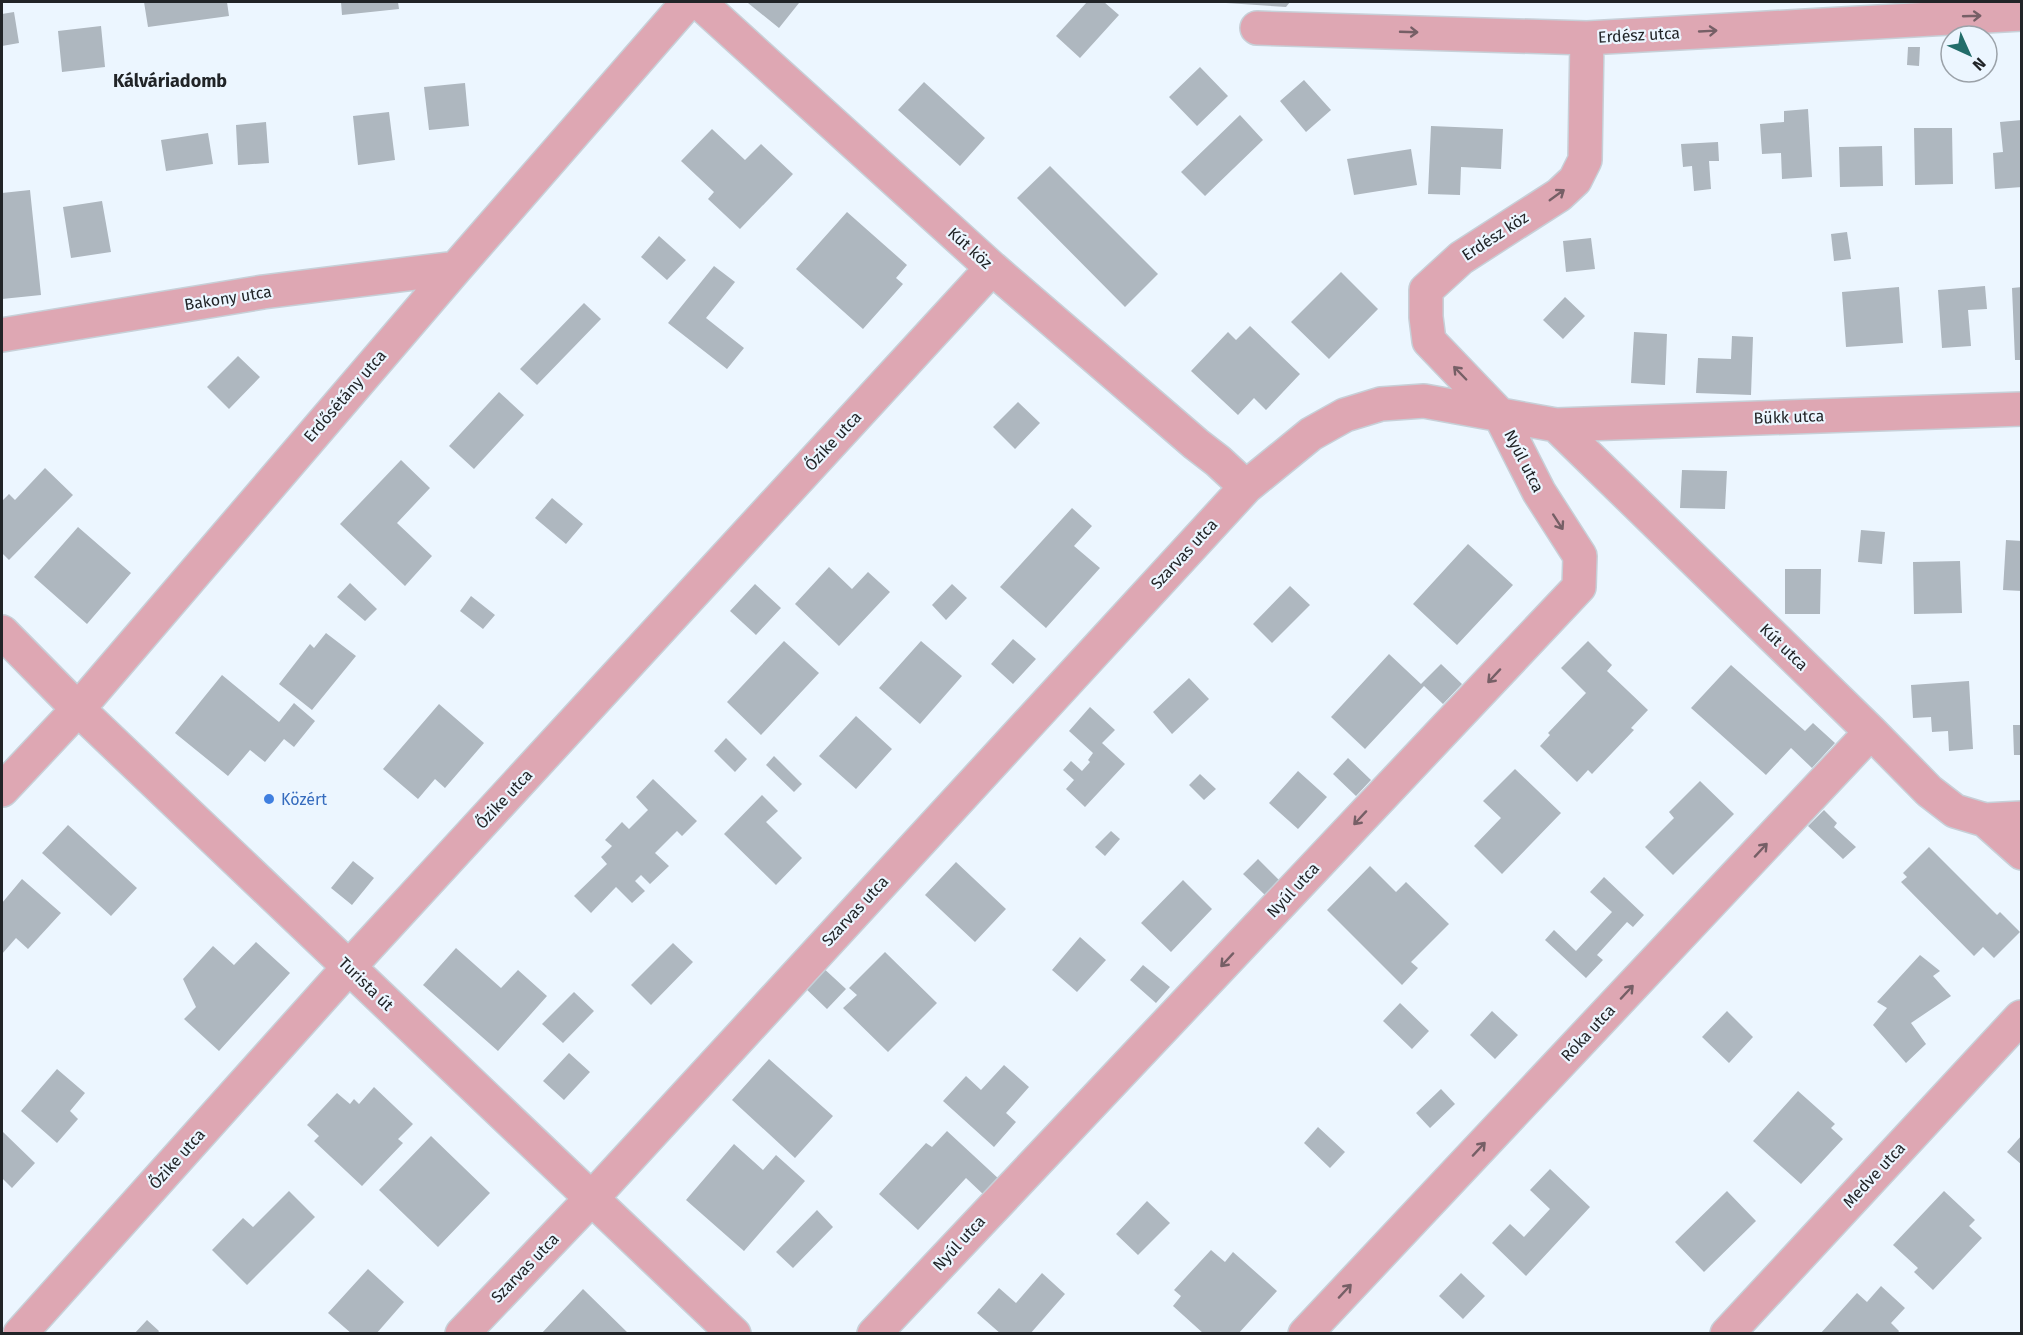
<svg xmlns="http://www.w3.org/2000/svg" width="2023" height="1335" viewBox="0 0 2023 1335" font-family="'Fira Sans',sans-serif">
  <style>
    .building { fill: #aeb7bf }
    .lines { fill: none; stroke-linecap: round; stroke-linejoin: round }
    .minor-casing { stroke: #c7d0d8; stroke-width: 36 }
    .minor { stroke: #dea7b3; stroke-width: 33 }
    .oneway { stroke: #765f66 }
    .shop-dot { fill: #3f7fe0; stroke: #ecf6ff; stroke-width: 2 }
    .labels { text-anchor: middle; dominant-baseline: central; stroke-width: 4.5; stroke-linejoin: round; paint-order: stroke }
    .street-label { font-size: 16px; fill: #212427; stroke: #ecf6ff }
    .shop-label { font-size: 16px; fill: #366cbe; stroke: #ecf6ff; text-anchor: start }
    .neighbourhood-label { font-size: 18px; font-weight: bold; fill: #212427; stroke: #ecf6ff }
  </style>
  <rect width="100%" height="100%" fill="#ecf6ff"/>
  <path class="building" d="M144,2h83l2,14 -81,11z
    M341,2h57l1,7 -57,6z
    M749,2h48l2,1 -20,25 -31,-25z
    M1087,2h17l15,13 -39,43 -24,-22z
    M1226,2h64l-4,5 -60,-4z
    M14,12l5,31 -17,3v-32z
    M101,26l4,41 -43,5 -4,-41z
    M1908,47h12l-1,19 -12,-1z
    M1200,67l28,29 -31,30 -28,-29z
    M1304,80l27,30 -25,22 -26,-31z
    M924,82l61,56 -25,28 -62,-56z
    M465,83l4,43 -40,4 -5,-43z
    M1808,109l4,68 -30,2 -1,-26 -19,1 -2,-30 24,-2v-11z
    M389,112l6,48 -37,5 -5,-49z
    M1240,115l23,25 -58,56 -24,-24z
    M2022,120v67l-27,2 -2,-36 10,-1 -3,-30z
    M266,122l3,41 -31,2 -2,-40z
    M1431,126l72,3 -2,40 -40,-2 -1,28 -32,-1z
    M1914,128h38l1,56 -38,1z
    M712,129l33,31 16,-16 32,30 -53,55 -32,-30 6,-7 -33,-31z
    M208,133l5,31 -47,7 -5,-31z
    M1718,142l1,19h-10l2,28 -17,2 -2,-25 -9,1 -2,-23z
    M1882,146l1,40 -43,1 -1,-40z
    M1411,149l6,36 -63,10 -7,-36z
    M1050,166l108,108 -33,33 -108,-109z
    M30,190l11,105 -39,4v-106z
    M102,201l9,51 -40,6 -8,-51z
    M847,212l60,53 -11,13 7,6 -40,45 -67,-60z
    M1847,232l4,27 -17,2 -3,-27z
    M659,236l27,24 -19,20 -26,-23z
    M1591,238l4,31 -29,3 -3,-31z
    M714,266l21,16 -29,36 38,30 -17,21 -59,-46z
    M1341,272l37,37 -49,50 -38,-37z
    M1985,286l2,23 -19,1 3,36 -29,2 -4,-58z
    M1899,287l4,56 -57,4 -4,-55z
    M2022,287v73h-7l-3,-72z
    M1565,297l20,19 -22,23 -20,-19z
    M584,303l17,16 -64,66 -17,-16z
    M1250,326l50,48 -34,36 -12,-12 -16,17 -47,-44 37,-39 8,8z
    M1634,332l33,2 -2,51 -34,-2z
    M1732,336l21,1 -2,58 -55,-2 2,-35 33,1z
    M238,356l22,21 -31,32 -22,-22z
    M499,392l25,23 -50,54 -25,-23z
    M1018,402l22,21 -25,26 -22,-22z
    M401,460l29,28 -33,35 35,33 -27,30 -65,-62z
    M45,468l28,27 -64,65 -7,-7v-52l7,-7 6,6z
    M1682,470l45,1 -2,38 -45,-1z
    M552,498l31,26 -17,20 -31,-26z
    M1072,508l20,18 -18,20 26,22 -54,60 -46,-41z
    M78,527l53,46 -44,51 -53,-47z
    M1861,530l24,2 -3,32 -24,-2z
    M2006,540l16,1v50l-19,-1z
    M1468,544l45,41 -56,60 -44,-41z
    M1960,561l2,52 -48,1 -1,-52z
    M829,567l23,22 16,-17 22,20 -51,54 -44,-42z
    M1785,569h36l-1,45h-35z
    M350,583l27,26 -12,12 -28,-24z
    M755,584l26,24 -25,27 -26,-24z
    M952,584l15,14 -21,22 -14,-15z
    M1290,586l20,19 -38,38 -19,-19z
    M471,596l24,19 -12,14 -23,-18z
    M326,633l30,23 -44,54 -33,-26 31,-40 4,4z
    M1013,639l23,20 -23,25 -22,-20z
    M784,641l35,32 -58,62 -34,-33z
    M921,641l41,35 -42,48 -41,-36z
    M1588,641l24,24 -5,6 41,39 -17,18 3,2 -42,44 -4,-4 -11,12 -37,-36 10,-11 -2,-2 38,-40 -25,-25z
    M1389,654l32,30 20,-20 21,20 -19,20 -19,-18 -59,63 -34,-32z
    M1731,665l74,66 8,-8 22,20 -23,25 -21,-20 -25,27 -75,-67z
    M222,675l57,47 15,-19 21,18 -21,26 -10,-8 -19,23 -15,-12 -22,26 -53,-43z
    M1189,678l20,21 -37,35 -19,-22z
    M1969,681l4,68 -24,2 -1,-20 -16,1 -1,-15 -18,1 -2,-33z
    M439,704l45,39 -39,45 -10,-9 -17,20 -35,-30z
    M1090,707l25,23 -13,13 23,21 -40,43 -19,-18 8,-9 -11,-10 8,-9 11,10 8,-9 -2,-2 5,-7 -24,-22z
    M856,716l36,33 -36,40 -37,-33z
    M2013,725h9v30h-8z
    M726,738l21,21 -12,13 -21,-21z
    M774,756l28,28 -8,8 -28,-27z
    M1348,758l23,22 -15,16 -23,-22z
    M1515,769l46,44 -59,61 -28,-28 27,-28 -18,-17z
    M1298,771l29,26 -29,32 -29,-26z
    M1200,774l16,15 -12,11 -15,-15z
    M653,779l44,42 -15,15 -5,-5 -22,22 14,13 -19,18 -9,-9 -6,6 10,10 -13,12 -16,-16 -25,26 -17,-17 33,-32 -6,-7 11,-11 -7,-6 17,-18 7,7 19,-19 -12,-13z
    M1700,781l34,33 -61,61 -28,-28 29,-29 -5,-6z
    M762,795l16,16 -12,11 36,36 -26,27 -52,-51z
    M1824,810l13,13 -3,4 22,20 -13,12 -35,-33z
    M68,825l69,63 -26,28 -69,-63z
    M1111,831l9,8 -15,17 -10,-9z
    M1929,847l68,68 3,-3 20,20 -26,26 -11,-11 -9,9 -73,-74 6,-5 -4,-4z
    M1258,859l22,22 -15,14 -22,-21z
    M353,861l21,17 -22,27 -21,-17z
    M956,862l50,47 -31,33 -50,-47z
    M1370,866l26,26 10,-10 43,42 -38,38 7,6 -16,17 -75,-75z
    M1604,877l40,38 -11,12 -6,-5 -30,33 6,5 -17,18 -41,-38 9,-10 22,21 36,-39 -22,-20z
    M22,879l39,34 -33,36 -12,-11 -14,16v-51z
    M1183,880l29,29 -41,43 -30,-29z
    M1080,937l26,23 -29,32 -25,-22z
    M256,942l34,31 -71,78 -35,-32 12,-12 -13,-28 30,-33 21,19z
    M673,943l20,19 -42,43 -20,-20z
    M456,948l45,40 17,-18 29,26 -49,55 -75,-66z
    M885,952l52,51 -49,49 -45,-44 14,-13 -8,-7z
    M1920,955l20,16 -7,5 18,20 -40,27 15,21 -20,19 -33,-38 14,-17 -10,-6z
    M820,965l26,24 -19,20 -25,-24z
    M1143,965l27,22 -14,16 -26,-23z
    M574,992l20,19 -31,32 -21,-19z
    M1400,1003l29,28 -17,18 -29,-28z
    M1492,1011l26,24 -23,24 -25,-24z
    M1727,1011l26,26 -24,26 -27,-26z
    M569,1053l21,19 -26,28 -21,-19z
    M769,1059l64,57 -38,42 -63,-58z
    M1004,1065l25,22 -23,26 10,9 -22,25 -51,-46 23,-25 15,14z
    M57,1069l28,24 -15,18 8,8 -21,24 -36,-32z
    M374,1087l39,37 -15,15 5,4 -41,43 -48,-45 5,-5 -12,-11 30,-32 13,11 4,-5 5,5z
    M1441,1089l14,15 -25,24 -14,-15z
    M1798,1091l37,33 -4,4 12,11 -42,45 -48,-43z
    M1318,1127l27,25 -15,16 -26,-25z
    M2,1131l33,32 -23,25 -10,-10z
    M947,1131l53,49 -15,16 -19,-18 -48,52 -39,-36 47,-51 6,4z
    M2022,1135v30l-15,-13z
    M431,1136l59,57 -52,54 -59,-57z
    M734,1144l29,26 13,-15 29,26 -61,70 -58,-51z
    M1550,1169l40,38 -64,69 -34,-33 18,-19 14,13 26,-28 -20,-19z
    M289,1191l26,26 -68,68 -35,-35 31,-32 10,9z
    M1727,1191l29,30 -52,51 -29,-30z
    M1944,1191l31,29 -6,6 13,12 -49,52 -19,-18 4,-4 -25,-23z
    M1147,1201l23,22 -32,32 -22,-21z
    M817,1210l16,17 -40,41 -17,-16z
    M1211,1250l14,12 8,-10 44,39 -39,43h-34l-31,-28 8,-10 -7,-6z
    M368,1269l36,33 -28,32h-24l-24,-21z
    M1042,1273l23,21 -35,40h-29l-24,-21 22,-25 17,15z
    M1461,1273l24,23 -22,23 -24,-23z
    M1881,1286l24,22 -14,15 8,8 -2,3h-77l37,-41 10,9z
    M583,1289l46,45h-88z
    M147,1320l12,11 -2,3h-23z"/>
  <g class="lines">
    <g class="minor-casing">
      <path id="minor" d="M699,2l293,266 204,176 22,17 28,26
        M1257,28l330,10 435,-24
        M2,335l261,-43 193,-24
        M1556,425l315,307 58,59 26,20 30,9 37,33
        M2,632l76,77 656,625
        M2,790l76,-81 378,-441 232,-266
        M1985,820l37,-2
        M20,1334l329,-367 643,-699
        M462,1334l129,-135 655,-712 65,-53 34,-19 36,-11 43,-3 132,24 466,-16
        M874,1334l705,-747 1,-31 -41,-64 -39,-77 -71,-74 -3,-24v-27l35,-32 98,-63 16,-15 10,-20 2,-122
        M1305,1334l566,-602
        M1727,1334l294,-317"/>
    </g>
    <use href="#minor" class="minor"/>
  </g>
  <defs><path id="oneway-shaft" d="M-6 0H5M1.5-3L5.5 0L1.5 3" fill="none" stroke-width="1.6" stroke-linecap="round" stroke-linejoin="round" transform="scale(1.5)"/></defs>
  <g class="oneway">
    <use href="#oneway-shaft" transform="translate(1972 16) rotate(-2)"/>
    <use href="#oneway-shaft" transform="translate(1708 31) rotate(-3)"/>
    <use href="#oneway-shaft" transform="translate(1409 32) rotate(2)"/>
    <use href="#oneway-shaft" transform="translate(1557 195) rotate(-36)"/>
    <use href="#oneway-shaft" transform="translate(1460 373) rotate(-134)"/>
    <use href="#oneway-shaft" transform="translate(1558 522) rotate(57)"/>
    <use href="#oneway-shaft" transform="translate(1494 676) rotate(133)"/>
    <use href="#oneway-shaft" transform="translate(1360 818) rotate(133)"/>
    <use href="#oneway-shaft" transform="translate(1761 850) rotate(-47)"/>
    <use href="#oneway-shaft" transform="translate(1227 960) rotate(133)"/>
    <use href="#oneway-shaft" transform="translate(1627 992) rotate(-47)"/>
    <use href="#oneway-shaft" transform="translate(1479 1149) rotate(-47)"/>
    <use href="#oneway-shaft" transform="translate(1345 1291) rotate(-47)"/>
  </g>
  <circle class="shop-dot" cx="269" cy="799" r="6"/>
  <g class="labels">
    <g class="street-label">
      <text transform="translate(1639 35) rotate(-3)">Erdész utca</text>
      <text transform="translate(1495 236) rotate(-33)">Erdész köz</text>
      <text transform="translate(970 248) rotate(42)">Kút köz</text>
      <text transform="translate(228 298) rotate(-9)">Bakony utca</text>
      <text transform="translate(345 396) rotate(-49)">Erdősétány utca</text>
      <text transform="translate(1789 417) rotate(-2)">Bükk utca</text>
      <text transform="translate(833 441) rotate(-47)">Őzike utca</text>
      <text transform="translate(1524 461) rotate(63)">Nyúl utca</text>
      <text transform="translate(1184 554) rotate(-47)">Szarvas utca</text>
      <text transform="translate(1784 647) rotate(44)">Kút utca</text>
      <text transform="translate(504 799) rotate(-47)">Őzike utca</text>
      <text transform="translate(1293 890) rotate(-47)">Nyúl utca</text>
      <text transform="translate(855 911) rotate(-47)">Szarvas utca</text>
      <text transform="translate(366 984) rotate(44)">Turista út</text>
      <text transform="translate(1588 1033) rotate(-47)">Róka utca</text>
      <text transform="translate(177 1159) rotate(-48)">Őzike utca</text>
      <text transform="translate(1874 1175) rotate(-47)">Medve utca</text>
      <text transform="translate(959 1243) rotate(-47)">Nyúl utca</text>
      <text transform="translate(525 1268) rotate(-46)">Szarvas utca</text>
    </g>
    <g class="shop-label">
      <text x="281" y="799">Közért</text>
    </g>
    <g class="neighbourhood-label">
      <text x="170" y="81">Kálváriadomb</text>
    </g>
  </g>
  <rect width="2023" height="1335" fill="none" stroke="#212427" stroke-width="6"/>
  <g transform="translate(1969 54) rotate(135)"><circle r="28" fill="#ecf6ff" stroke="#9ba2a9" stroke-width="1.5"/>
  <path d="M0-4.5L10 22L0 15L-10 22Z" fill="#226d6a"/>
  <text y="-9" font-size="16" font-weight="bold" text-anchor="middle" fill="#212427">N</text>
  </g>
</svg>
